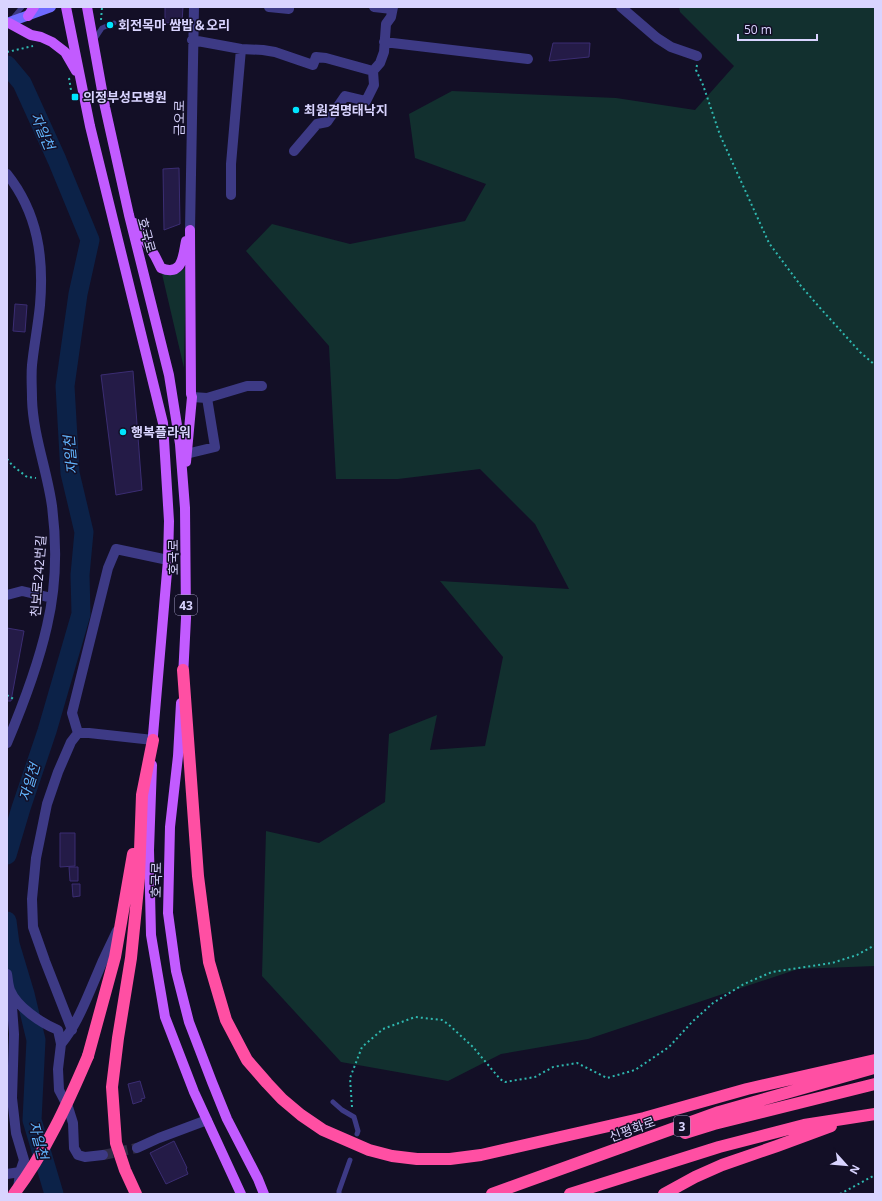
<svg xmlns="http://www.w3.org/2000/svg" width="882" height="1201" viewBox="0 0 882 1201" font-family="'Open Sans','Noto Sans KR',sans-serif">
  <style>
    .green { fill: #12302f }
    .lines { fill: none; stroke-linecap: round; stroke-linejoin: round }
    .river { stroke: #0c2248; stroke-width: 19 }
    .building { fill: #241b47; stroke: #3b2d73 }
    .street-tunnel { stroke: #312d47; stroke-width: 10; stroke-dasharray: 10 5; stroke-linecap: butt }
    .path { stroke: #2fb8b0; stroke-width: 2; stroke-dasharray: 2 3; stroke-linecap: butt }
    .lane { stroke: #3d3a85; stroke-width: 5 }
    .street { stroke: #3d3a85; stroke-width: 10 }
    .secondary { stroke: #6f6bff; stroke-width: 10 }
    .primary { stroke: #c25bff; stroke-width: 10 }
    .highway { stroke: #ff4fa3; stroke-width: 12 }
    .highway-bridge { stroke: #ff4fa3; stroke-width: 12 }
    .poi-dot { fill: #00e5ff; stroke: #130f26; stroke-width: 1.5 }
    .labels { text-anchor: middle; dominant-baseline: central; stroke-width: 3; stroke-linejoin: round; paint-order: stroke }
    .shield { fill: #130f26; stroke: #9e99be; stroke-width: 1 }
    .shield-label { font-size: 12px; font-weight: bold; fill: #d9d4ff }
    .poi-label { font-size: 13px; font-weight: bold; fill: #d9d4ff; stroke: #130f26; text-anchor: start }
    .street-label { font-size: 13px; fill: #d9d4ff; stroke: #130f26 }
    .water-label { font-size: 14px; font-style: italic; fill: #62b6ff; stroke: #130f26 }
  </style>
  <rect width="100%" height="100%" fill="#130f26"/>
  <path class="green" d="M679,7h196v959l-77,3 -210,70 -87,15 -53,27 -107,-19 -79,-86 4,-145 53,12 66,-41 4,-68 48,-19 -7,35 55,-4 18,-89 -63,-76 129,8 -34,-65 -55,-55 -82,10h-62l-7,-133 -83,-95 26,-27 78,20 115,-23 21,-37 -71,-26 -6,-44 43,-23 164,7 79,12 39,-44 -54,-54z
    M185,268l1,2 -2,98 -22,-94c10,1 16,1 23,-6z"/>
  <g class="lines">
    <path class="river" d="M7,65l15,18 35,77 33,80 -12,54 -13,92 5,87 14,59 -4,43 1,39 -34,117 -26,77 -14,47
      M7,921l3,23 15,50 11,46 -4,80 22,74"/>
  </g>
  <path class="building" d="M165,7h18l-1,15 -17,1z
    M553,43h37l-1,14 -40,4z
    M179,168l1,56 -16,6 -1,-61z
    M15,304l12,1 -2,27 -12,-1z
    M133,371l9,119 -26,5 -15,-120z
    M7,628l17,3 -13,70h-4z
    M60,833h15v33l-15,1z
    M69,867h9v14h-8z
    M72,884h8v12l-7,1z
    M140,1081l5,17 -4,1 1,2 -9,3 -5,-20z
    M174,1141l13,27 -1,1 2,5 -22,10 -16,-31z"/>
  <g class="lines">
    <path class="street-tunnel" d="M103,1155l34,-7"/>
    <path class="path" d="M101,20l1,-13
      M7,52l26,-6
      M697,65l-1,5 7,15 17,50 49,108 32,43 20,23 39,43 15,13
      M69,78l2,12
      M7,459l6,7 14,11 9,1
      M7,695l8,5
      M352,1107l-2,-29 12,-31 21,-18 32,-12 27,3 6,4 25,23 27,32 5,3 30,-5 18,-10 24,-4 30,15 28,-8 34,-23 23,-25 21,-19 31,-19 28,-12 60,-9 25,-8 18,-10
      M840,1194l35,-19"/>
    <path class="lane" d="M12,19l10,-12
      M94,40l8,-12 12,-5
      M333,1102l9,8 12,7 4,14 -1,3
      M339,1194v-3l11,-31"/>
    <path class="street" d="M269,7l20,2v-2
      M374,7l18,2
      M621,7l36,31 14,9 26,9
      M192,40l49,9 22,1 12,2 38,13 3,-8 10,1 47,13 7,-8 4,-11 2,-28 5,-7 2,-10
      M384,42l144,17
      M294,151l23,-27 10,-2 18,-26 21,5 8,-16 -1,-14
      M7,174c31,39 37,84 33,131 -2,21 -6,40 -8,60 -1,11 0,23 0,34 1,36 15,71 20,107 5,39 4,82 -5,120 -9,40 -24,79 -40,117
      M231,195v-31l10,-115
      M190,230l4,-223
      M192,397l15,1 40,-12h15
      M186,454l29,-7 -8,-49
      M7,595l15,-4 30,7
      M78,733l-6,-20 36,-145 8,-19 52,11
      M7,974c1,5 1,11 3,16 7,17 31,33 48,40l3,14 -3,25 1,21 9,17 5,16 1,25 4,7 7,2 18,-2
      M11,993l3,41 -2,64 4,35 8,27 -4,12 -2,17
      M72,1030l-27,-69 -12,-34 -1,-28 4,-41 11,-54 11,-32 13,-30 7,-9h11l64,7
      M61,1044c13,-16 21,-34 29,-53 8,-20 17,-40 27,-60
      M137,1148l22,-10 48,-18
      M7,1174l13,-2"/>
    <path class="secondary" d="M7,23l44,-16"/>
    <path class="primary" d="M66,7l24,119 73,297 6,98 -1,39 -16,187
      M87,7l18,100 24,108 40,160 11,69 5,64 1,110 -3,59
      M28,16l6,-9
      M9,23l22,12 10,2 11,5 13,10 11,19
      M134,223l21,33 6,12c22,9 22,-13 25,-27
      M186,462l6,-65 -1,-3 -1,-164
      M181,703l-3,53 -8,71 -2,86 8,58 13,51 23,60 15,37 31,60 6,15
      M152,765l-3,85 2,85 14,82 29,75 47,102"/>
    <path class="highway" d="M183,670l15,206 11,86 17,58 21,40 20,23 15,16 19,16 22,15 46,20 23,6 25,3h33l31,-4 163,-37 103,-29 128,-29
      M88,1056l27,-99 18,-103
      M685,1133l29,-9 161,-40
      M136,1194l-11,-24 -9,-27 -4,-56 6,-49 13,-80 8,-80 3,-83 11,-55
      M492,1194l227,-82 155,-44
      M570,1194l149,-47 85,-22 71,-11
      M664,1194l31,-17 27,-12 55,-19 54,-20"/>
    <path class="highway-bridge" d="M14,1194c32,-43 53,-89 74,-138"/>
  </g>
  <g class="poi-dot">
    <circle cx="110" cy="25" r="4"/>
    <rect x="71" y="93" width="8" height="8" rx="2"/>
    <circle cx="296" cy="110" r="4"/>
    <circle cx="123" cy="432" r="4"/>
  </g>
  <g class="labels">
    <g class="shield">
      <rect x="175" y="595" width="22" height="20" rx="3"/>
      <rect x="674" y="1116" width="16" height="20" rx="3"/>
    </g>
    <g class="shield-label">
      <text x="186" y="605">43</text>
      <text x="682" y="1126">3</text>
    </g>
    <g class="poi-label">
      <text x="118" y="25">회전목마 쌈밥＆오리</text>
      <text x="83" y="97">의정부성모병원</text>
      <text x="304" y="110">최원겸명태낙지</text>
      <text x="131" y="432">행복플라워</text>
    </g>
    <g class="street-label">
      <text transform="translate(179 118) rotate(-89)">금오로</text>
      <text transform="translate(147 235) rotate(75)">호국로</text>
      <text transform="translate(173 557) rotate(-90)">호국로</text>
      <text transform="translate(38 576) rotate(-86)">천보로242번길</text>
      <text transform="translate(156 880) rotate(-89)">호국로</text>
      <text transform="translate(632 1129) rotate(-20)">신평화로</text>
    </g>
    <g class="water-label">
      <text transform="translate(43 131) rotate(67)">자일천</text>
      <text transform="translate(70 455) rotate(-95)">자일천</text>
      <text transform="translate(29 782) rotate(-73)">자일천</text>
      <text transform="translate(39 1140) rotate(75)">자일천</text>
    </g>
  </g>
  <rect width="882" height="1201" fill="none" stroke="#d9d4ff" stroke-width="16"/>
  <g transform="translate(846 1165) rotate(117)" stroke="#130f26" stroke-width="3" paint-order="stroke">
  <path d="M0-3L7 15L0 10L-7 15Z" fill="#d9d4ff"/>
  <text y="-6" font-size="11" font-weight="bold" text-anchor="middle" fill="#d9d4ff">N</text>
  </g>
  <path d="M738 34v6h79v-6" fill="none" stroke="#d9d4ff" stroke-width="2"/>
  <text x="744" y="34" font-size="12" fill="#d9d4ff" stroke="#130f26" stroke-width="3" paint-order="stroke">50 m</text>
</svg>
